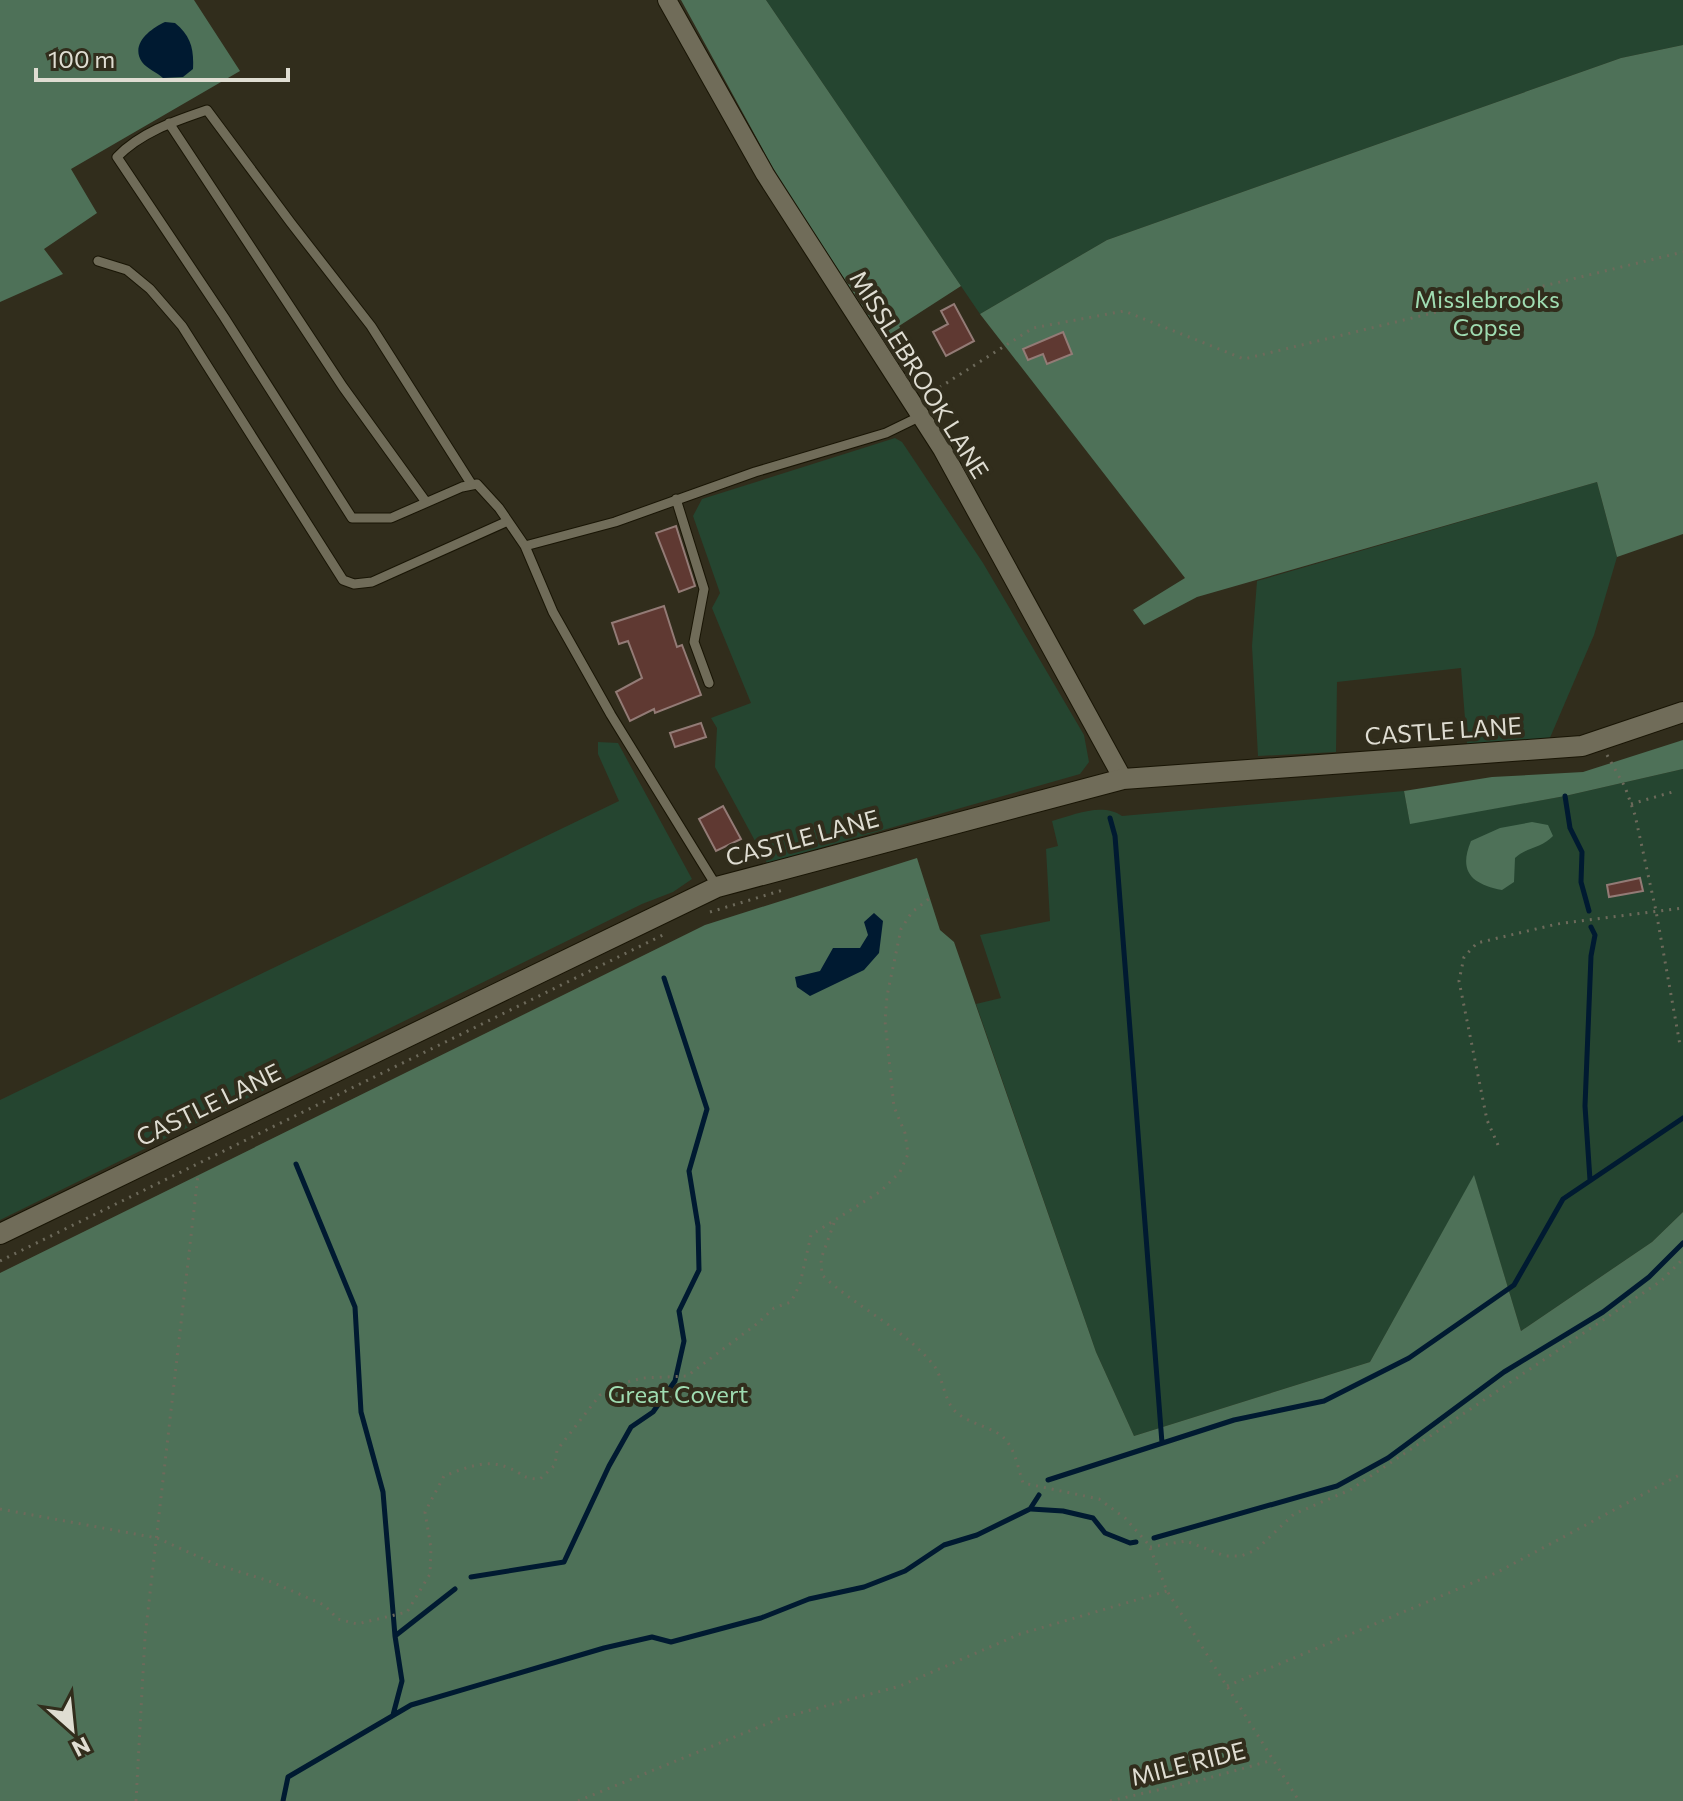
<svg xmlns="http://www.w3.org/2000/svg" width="1683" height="1801" viewBox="0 0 1683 1801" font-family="Commissioner,sans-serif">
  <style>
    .green { fill: #254530 }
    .forest { fill: #4e7158 }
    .water { fill: #001a31 }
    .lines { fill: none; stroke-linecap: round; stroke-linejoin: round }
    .stream { stroke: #001a31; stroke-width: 5 }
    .building { fill: #5f3932; stroke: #937b76; stroke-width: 2 }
    .service-casing { stroke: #191505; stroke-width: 11 }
    .minor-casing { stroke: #191505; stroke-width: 20 }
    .tertiary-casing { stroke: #191505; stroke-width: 22 }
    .path { stroke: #6d6a5b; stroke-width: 3; stroke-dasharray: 2 6; stroke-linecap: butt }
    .service { stroke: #706c59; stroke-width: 9 }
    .minor { stroke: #706c59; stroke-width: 18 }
    .tertiary { stroke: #706c59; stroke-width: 20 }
    .labels { text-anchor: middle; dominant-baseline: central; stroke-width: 8; stroke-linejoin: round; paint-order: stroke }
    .park-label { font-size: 24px; fill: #9fdcb1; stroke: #312d1c }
    .street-label { font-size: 24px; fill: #dfddd2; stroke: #312d1c }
  </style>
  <rect width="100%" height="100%" fill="#312d1c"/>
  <path class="green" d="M766,0h917v45l-62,13 -514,182 -127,74z
    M895,438l7,4 81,121 101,172 5,27 -9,12 -313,89 -52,-96 2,-39 -6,-10 40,-15 -39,-95 8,-15 -27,-77 9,-17z
    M1597,482l20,75 -23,78 -45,105 -82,4 -6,-76 -124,14 -1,70 -78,4 -6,-110 5,-65z
    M598,742l20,1 74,136 -19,13 -31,12 -642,316v-120l619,-299 -21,-47z
    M1683,769v443l-31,30 -131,89 -47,-155 -104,186 -236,74 -38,-84 -120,-348 25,-6 -21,-63 70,-14 -4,-72 12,-3 -6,-25c22,-6 50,-19 70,-5l282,-25 6,32 155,-27z"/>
  <path class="forest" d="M0,0h194l46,71 -169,98 26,44 -53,36 19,25 -63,28z
    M681,0h85l195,286 -62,40 17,29 -18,2 -21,-28 -98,-150z
    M1683,45v489l-66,23 -20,-75 -400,115 -53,28 -11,-15 52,-32 -205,-264 127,-74 514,-182z
    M1683,740v29l-118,27 -155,28 -6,-33 88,-14 91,-5z
    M1532,822l16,3 5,11c-11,12 -26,11 -38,22l-1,24 -12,8c-30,-6 -44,-18 -31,-49l29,-13z
    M917,858l23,72 14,12 142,410 38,84 236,-74 104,-187 47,156 131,-89 31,-30v589h-1683v-528l705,-348z"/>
  <path class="water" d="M165,22l10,1c16,13 19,26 18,46l-10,8 -20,1c-6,-6 -16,-9 -21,-16 -12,-18 8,-33 23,-40z
    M874,913l9,8 -4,32 -15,17 -54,26 -13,-9 -2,-10 25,-6 13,-23h27l8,-13 -4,-13z"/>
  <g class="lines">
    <path class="stream" d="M1565,796l5,32 12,24 -1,30 8,29
      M1110,818l5,18 47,607
      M296,1164l59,143 6,105 22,80 12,144
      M1590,1180l-5,-74 6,-150 4,-21 -4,-8
      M1048,1480l186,-60 90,-19 85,-43 105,-73 49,-86 120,-81
      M1031,1509l32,2 30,7 12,15 25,10 6,-1
      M1154,1538l183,-52 51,-28 116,-86 99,-60 46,-35 34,-34
      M471,1577l93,-15 45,-96 22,-39 22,-15 22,-31 9,-40 -5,-30 20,-41 -1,-44 -9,-55 18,-62 -43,-131
      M393,1715l9,-34 -7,-45 60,-47
      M283,1801l5,-24 123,-72 193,-57 48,-11 19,5 90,-24 48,-19 55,-12 41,-16 39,-26 33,-10 53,-26 9,-14"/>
  </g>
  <path class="building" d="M954,304l20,37 -28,15 -13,-24 15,-8 -7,-13z
    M1063,332l9,22 -25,10 -4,-10 -15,6 -5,-11z
    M676,526l19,60 -16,6 -23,-59z
    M664,606l13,41 5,-2 19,50 -46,18 -1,-4 -24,12 -14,-29 26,-14 -14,-37 -9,3 -7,-21z
    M701,723l5,14 -31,10 -5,-14z
    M723,806l18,33 -25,12 -17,-32z
    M1640,878l3,13 -34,6 -2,-12z"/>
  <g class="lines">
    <g class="service-casing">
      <path id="service" d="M169,123l174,264 83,115
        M98,261l29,9 23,19 32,37 161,254 11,4 18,-2 136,-61
        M472,485l-101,-159 -80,-103 -84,-113c-32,11 -66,22 -90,47l107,160 128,201h39l71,-31 15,-3 22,24 26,38 90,-24 140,-50 131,-39 35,-17
        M676,499l28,90 -10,53 15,41
        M525,546l28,66 58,103 106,172"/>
    </g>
    <g class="minor-casing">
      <path id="minor" d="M667,0l98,174 177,275 181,330"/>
    </g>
    <g class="tertiary-casing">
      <path id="tertiary" d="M0,1234l717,-347 406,-108 459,-33 101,-34"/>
    </g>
    <path class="path" d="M926,396l107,-68 91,-17 120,48 439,-107
      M1607,755l18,32 10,28 21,96 24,134
      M1631,804l45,-13
      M710,912l73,-22
      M1498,1145l-11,-25 -28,-139 5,-24 13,-14 80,-19 126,-16
      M834,1223l-13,36 1,16c34,32 79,52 110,88 12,14 11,37 24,49 13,12 39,16 48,26 11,11 14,30 19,45l76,16 26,19 24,27 18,46 132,210
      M0,1261l667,-328
      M0,1509l157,29 58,26 57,18 52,23 14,14 19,5 50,-12 23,-38 1,-26 -6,-36 19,-36c22,-8 42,-18 65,-8 15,6 13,11 31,11l15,-14 2,-15 43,-55 23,-12 20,-5 44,-2 71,-53 16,-15 17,-6 9,-18 11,-49 70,-44 19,-19 8,-18 -3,-21 -11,-26 -9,-86 2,-25 14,-67 11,-17 18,-14
      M1150,1547l36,-6 39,15h16l15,-6 38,-36 56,-24 311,-209 22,-22
      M1227,1686l269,-113 187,-100
      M136,1801l9,-164 53,-462
      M578,1801l203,-83 119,-32 120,-52 147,-43
      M1110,1801l95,-22 68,-19"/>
    <use href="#service" class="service"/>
    <use href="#minor" class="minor"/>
    <use href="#tertiary" class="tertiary"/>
  </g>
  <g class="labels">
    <g class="park-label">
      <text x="1487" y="298">Misslebrooks<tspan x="1487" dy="28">Copse</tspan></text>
      <text x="678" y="1393">Great Covert</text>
    </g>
    <g class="street-label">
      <text transform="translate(920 374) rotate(58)">MISSLEBROOK LANE</text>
      <text transform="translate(1443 730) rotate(-4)">CASTLE LANE</text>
      <text transform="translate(802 837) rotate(-15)">CASTLE LANE</text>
      <text transform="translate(208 1104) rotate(-26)">CASTLE LANE</text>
      <text transform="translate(1188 1763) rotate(-14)">MILE RIDE</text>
    </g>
  </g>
  <g transform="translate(72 1729) rotate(153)" stroke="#312d1c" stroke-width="6" paint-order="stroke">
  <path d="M0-6L14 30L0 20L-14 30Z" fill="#dfddd2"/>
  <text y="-12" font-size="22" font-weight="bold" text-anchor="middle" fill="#dfddd2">N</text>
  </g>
  <path d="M36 68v12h252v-12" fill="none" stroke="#dfddd2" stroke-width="4"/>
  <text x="48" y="68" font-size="24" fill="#dfddd2" stroke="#312d1c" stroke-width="6" paint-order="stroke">100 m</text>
</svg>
